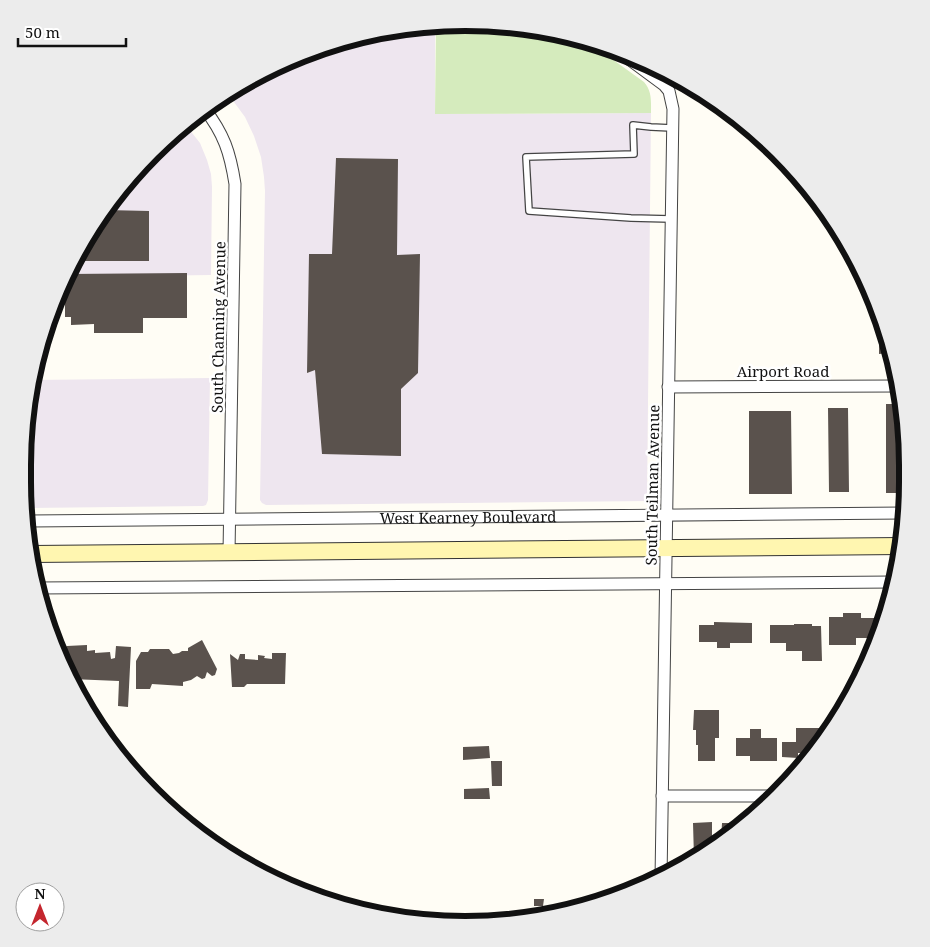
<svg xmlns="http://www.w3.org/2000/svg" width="930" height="947" viewBox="0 0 930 947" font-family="'Noto Serif',serif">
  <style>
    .industrial { fill: #eee6ef }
    .green { fill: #d5ebbd }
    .building { fill: #5a524d }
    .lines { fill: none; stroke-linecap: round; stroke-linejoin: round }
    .service-casing { stroke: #444; stroke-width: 8 }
    .minor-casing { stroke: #444; stroke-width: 13 }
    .secondary-casing { stroke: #333; stroke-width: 18 }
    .service { stroke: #fff; stroke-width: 5.5 }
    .minor { stroke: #fff; stroke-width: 11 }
    .secondary { stroke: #fff6b0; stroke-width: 16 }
    .labels { text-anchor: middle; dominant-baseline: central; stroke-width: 5; stroke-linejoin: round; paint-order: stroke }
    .street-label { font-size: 15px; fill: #111; stroke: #fff }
    .rim { fill: none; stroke: #111; stroke-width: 6 }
  </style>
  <rect width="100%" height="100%" fill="#fffdf5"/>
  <path class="industrial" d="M435,24v90l216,-1 -4,388 -381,4 -4,-2 -2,-3 5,-309 -1,-14 -3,-20 -7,-21 -9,-19 -17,-23 42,-26 81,-30z
    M185,124l15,19 7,17 4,14 1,13 -1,88 -144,2 15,-33 50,-71z
    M210,378l-2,122 -2,5 -3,1 -174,2 -3,-101 7,-27z"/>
  <path class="green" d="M436,23l87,3 64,15 57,41c8,9 7,19 7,31l-216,1z"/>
  <path class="building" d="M759,135l2,2 5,6 -7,-1z
    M336,158l62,1 -1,96 23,-1 -2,119 -17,16v67l-79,-2 -7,-84 -8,3 2,-119h23z
    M106,210l43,1v50h-75l8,-17z
    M187,273v45h-44v15h-49v-9l-23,1v-8h-6v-36l3,-7z
    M879,314l12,32h-2v7l-10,1z
    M886,404h15l6,32 -2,57h-19z
    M828,408h20l1,84h-20z
    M749,411h42l1,83h-43z
    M843,613h18v5h23v7l-6,13h-22v7h-27v-28h14z
    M714,622l38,1v20h-22v5h-13v-6h-18v-17h15z
    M794,624h18v2h9l1,35h-20v-10h-16v-8h-16v-18h24z
    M202,640l15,29 -2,6 -3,1 -5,-4 -2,6 -3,1 -5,-3 -6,4 -8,2v4l-31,-2 -2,5h-14v-28l5,-9h7l2,-3h19l4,5 6,-1 3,-2h6v-3z
    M87,645v6l8,-1v3l15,-1 1,7 4,-1 1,-12 15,1 -3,60 -10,-1 1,-25 -48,-2 -14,-25 10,-8z
    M272,653h14l-1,31h-38l-3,3h-12l-2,-33 8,6 2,-6h5v5l13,1v-5l7,1 -1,2 8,1z
    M694,710h25v28h-4v23h-17v-16h-2v-15h-3z
    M828,722h7l-7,9z
    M796,728h26v12l-14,19h-3v-6h-7v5l-16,-1v-15h14z
    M750,729h11v9h16v23h-27v-5h-14v-18h14z
    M489,746l1,12 -27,2v-13z
    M491,761h11v25h-10z
    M489,788l1,11h-26v-10z
    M712,822v20l6,-1v2l-24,15 -1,-35z
    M722,823h20v3l-7,7 -14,8z
    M534,899h10l-1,7h-9z
    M558,906l8,1v1l4,3 -12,2z"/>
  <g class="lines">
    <g class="service-casing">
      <path id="service" d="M671,219l-40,-1 -102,-7 -3,-54 108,-3 -1,-29 18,2 21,1"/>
    </g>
    <g class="minor-casing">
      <g id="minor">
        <path d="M618,51l46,34 5,6 4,18 -12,770"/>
        <path d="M204,108c20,26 26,44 31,76l-6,369"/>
        <path d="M668,387l230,-1"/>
        <path id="s1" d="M30,521l874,-8"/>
        <path d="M37,588l857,-6"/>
        <path d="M662,796h112"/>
      </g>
    </g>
    <g class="secondary-casing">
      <path id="secondary" d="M31,554l871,-8"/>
    </g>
    <use href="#service" class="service"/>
    <use href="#minor" class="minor"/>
    <use href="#secondary" class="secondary"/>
  </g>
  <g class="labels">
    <g class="street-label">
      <text transform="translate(218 327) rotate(-89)">South Channing Avenue</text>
      <text x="783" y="371">Airport Road</text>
      <text transform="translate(652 485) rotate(-89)">South Teilman Avenue</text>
      <text stroke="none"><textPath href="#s1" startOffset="438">West Kearney Boulevard</textPath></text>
    </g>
  </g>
  <path d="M0 0H930V947H0ZM465 31H465A434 434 0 0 1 899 465V482A434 434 0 0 1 465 916H465A434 434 0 0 1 31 482V465A434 434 0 0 1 465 31Z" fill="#ececec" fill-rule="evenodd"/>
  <path class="rim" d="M465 31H465A434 434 0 0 1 899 465V482A434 434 0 0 1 465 916H465A434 434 0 0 1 31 482V465A434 434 0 0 1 465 31Z"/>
  <g transform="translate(40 907)"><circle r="24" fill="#ffffff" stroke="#a0a0a0"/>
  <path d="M0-4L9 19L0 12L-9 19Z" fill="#c4262e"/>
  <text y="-8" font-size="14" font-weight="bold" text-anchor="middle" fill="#111111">N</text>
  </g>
  <path d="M18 38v8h108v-8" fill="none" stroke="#111111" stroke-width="2.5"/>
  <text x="25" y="38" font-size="15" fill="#111111" stroke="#ffffff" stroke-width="4" paint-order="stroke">50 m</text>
</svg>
